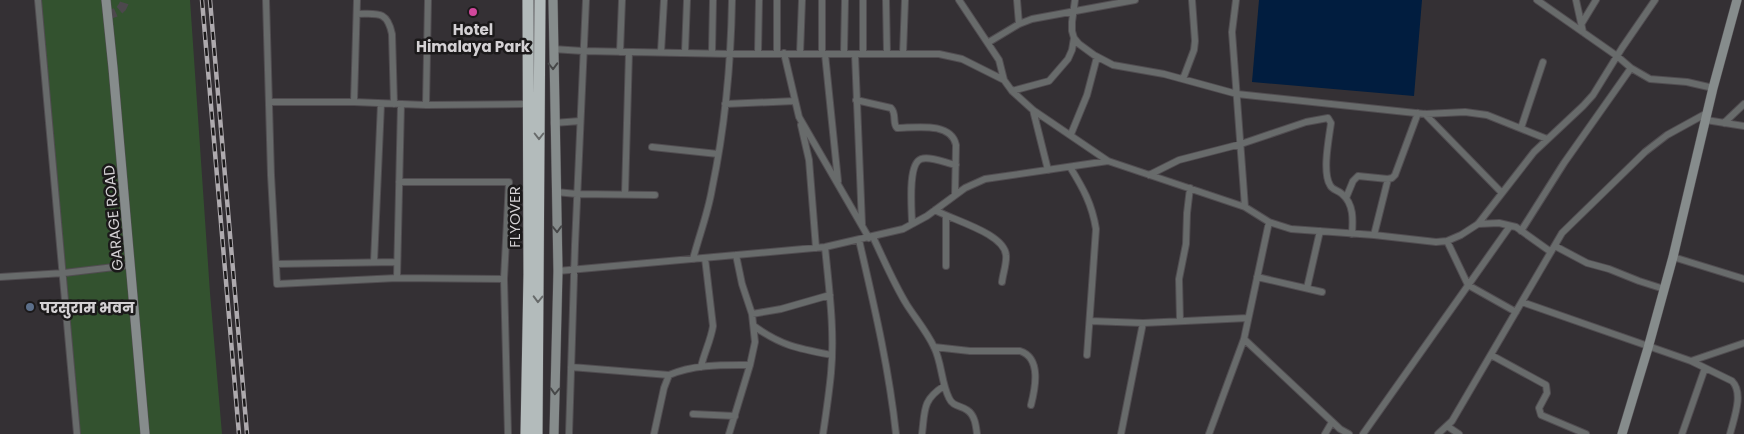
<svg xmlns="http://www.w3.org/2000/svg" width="1744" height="434" viewBox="0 0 1744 434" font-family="Poppins,'Noto Sans Devanagari',sans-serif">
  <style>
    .green { fill: #33522f }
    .water { fill: #011d3f }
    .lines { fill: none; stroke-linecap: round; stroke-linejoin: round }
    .secondary-tunnel { stroke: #4c484c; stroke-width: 9; stroke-dasharray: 9 4.5; stroke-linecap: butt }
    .street-casing { stroke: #514d51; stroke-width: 8 }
    .secondary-casing { stroke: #514d51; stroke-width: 10 }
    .highway-casing { stroke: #514d51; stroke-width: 12 }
    .street { stroke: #686b6b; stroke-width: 6 }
    .secondary { stroke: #868c8c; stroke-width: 9 }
    .highway { stroke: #b3bbbb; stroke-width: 11 }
    .rail-casing { stroke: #aeaaae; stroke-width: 4.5 }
    .rail { stroke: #1b191a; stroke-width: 2.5; stroke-dasharray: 8; stroke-linecap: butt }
    .oneway { stroke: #464748 }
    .oneway2 { stroke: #676a6a }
    .hotel-dot { fill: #d1479c; stroke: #1b191a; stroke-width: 2 }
    .service-dot { fill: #5c6f8a; stroke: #1b191a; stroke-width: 2 }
    .labels { text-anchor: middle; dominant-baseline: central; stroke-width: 5; stroke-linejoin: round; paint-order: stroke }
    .poi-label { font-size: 15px; font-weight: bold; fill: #d4d1d4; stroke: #1b191a }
    .street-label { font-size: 15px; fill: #d4d1d4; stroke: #1b191a }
  </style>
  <rect width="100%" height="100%" fill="#343034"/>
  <path class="green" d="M38,0h152l20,293 12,141h-146z"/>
  <path class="water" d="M1259,0h163l-8,96 -162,-14z"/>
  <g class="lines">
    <path class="secondary-tunnel" d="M107,15c10,-2 16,-5 18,-15"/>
    <g class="street-casing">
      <path id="street" d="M38,0l39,434
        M266,0l5,175 6,109 120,-6
        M428,0l-2,105 99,-1
        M863,0v54
        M886,0l1,54
        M959,0l40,60 5,20 8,11 21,19 75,51 137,46
        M1017,0l2,24
        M1075,0l-3,22v9l2,7 5,6 15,11 19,10 51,9 73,20 188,20 40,-2 22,3 60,24
        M1576,0l7,32
        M357,14c20,0 30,-4 35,20l2,70
        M1582,23l14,-23
        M989,42l30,-18 13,-5 103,-19
        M553,49l30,2 148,3h208l23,5 42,21
        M620,52l2,-52
        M661,52l3,-52
        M685,52l2,-52
        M712,53l1,-53
        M758,53l1,-53
        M777,53v-53
        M784,53l15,64 70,121
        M844,53l1,-53
        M800,54l2,-54
        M822,54v-54
        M825,54l13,127
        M855,54l7,170
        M903,54l2,-54
        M1631,68l19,11 37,3 26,6
        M1183,79l11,-29 1,-9 -3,-41
        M1012,91l37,-10 19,-22 4,-9 2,-12
        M856,100l35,8c6,6 1,15 6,20 17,0 54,-7 59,17l-1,50
        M269,102h85l72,3
        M354,102l3,-102
        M401,104l-4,174 107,1
        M725,104l70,-3
        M1033,110l15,60
        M1425,114l77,79
        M1706,120l38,6
        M554,123l26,-2
        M1724,123l20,-19
        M801,125l8,35 7,88
        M1521,128l22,-66
        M1071,134l16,-39 10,-38
        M652,147l66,7
        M1070,167c13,21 22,37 26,62l-9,126
        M1149,175l30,-15 62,-16 65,-22 22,-4 3,5c-2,15 -9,49 -1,62 2,5 8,5 12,9 12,10 11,26 10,40
        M1388,179l4,-1 3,-3 23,-62
        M399,182h110l-5,97 4,155
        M556,192l21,2 78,1
        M625,194l4,-142
        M1346,198l7,-17 5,-5 30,3 -14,56
        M935,210c17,10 69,23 71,45 1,8 -3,18 -4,27
        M1269,222l22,7 83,6 62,7 11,-1 14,-6 17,-11 56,-72 49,-46 10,-11 29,-47 33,-48
        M912,224c0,-13 -5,-60 9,-65 9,-3 25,4 35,6
        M1478,224l21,-1 17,4 35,25
        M1521,231l43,-68 67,-95 -14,-12 -80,-56
        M873,237c11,23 21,47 34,68 9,14 20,27 27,42 8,16 7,35 15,51 4,9 11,7 18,12 8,5 9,16 10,24
        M859,240c15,65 30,128 37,194
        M1447,241l21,44 48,27
        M1555,246l32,17 22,6 30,12 25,8
        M1673,257l71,22
        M693,259c6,-23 15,-46 19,-70 13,-62 19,-126 20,-189
        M374,262l7,-158
        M276,264l121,-2
        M946,266v-49
        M558,271l267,-24 78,-18 24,-13 38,-28 20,-9 123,-18
        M0,277l64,-4 67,-8
        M1257,277l65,15
        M1307,288l13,-57
        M1522,302l169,59 41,20c12,12 2,37 -2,53
        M752,314l29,-5 49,-14
        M1090,321l53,2 105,-5
        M1180,321l-1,-42 7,-35 1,-31 3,-25
        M754,326c27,20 46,23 78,29
        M1244,339l96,90 9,5
        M934,347l36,4h50c22,7 15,38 11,54
        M1491,355l55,30 1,8 -8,15 2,7 45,19
        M1691,361l53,-18
        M571,367l98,8
        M701,367c3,-14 10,-27 12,-41l-8,-68
        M693,414l42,2
        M1447,426l12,8
        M569,434l6,-189 11,-245
        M654,434l10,-46 5,-13c25,-11 54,-10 81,-10
        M729,434l21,-69 5,-23 -3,-28 -10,-30 -6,-29
        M823,434c3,-20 6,-40 8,-61 4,-42 -2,-84 -6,-126
        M922,434c3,-23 0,-34 22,-48
        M1121,434l22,-111
        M1209,434l35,-95 25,-117 -24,-15 -13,-175 4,-32
        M1325,434l7,-12
        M1363,434l147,-208
        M1438,434l14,-13 110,-188 83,-81 22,-17 40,-22
        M1682,434l23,-66"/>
    </g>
    <g class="secondary-casing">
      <path id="secondary" d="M106,0l7,68 32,366
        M553,0l5,271 -4,163
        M1622,434l26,-86 25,-91 40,-169 24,-88"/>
    </g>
    <g class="highway-casing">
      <path id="highway" d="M526,434l3,-160 -1,-274
        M537,434l3,-434"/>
    </g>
    <use href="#street" class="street"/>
    <use href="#secondary" class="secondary"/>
    <use href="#highway" class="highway"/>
    <g class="rail-casing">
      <path id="rail" d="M202,0l37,434
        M210,0l37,434"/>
    </g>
    <use href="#rail" class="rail"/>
  </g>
  <defs><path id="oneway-chevron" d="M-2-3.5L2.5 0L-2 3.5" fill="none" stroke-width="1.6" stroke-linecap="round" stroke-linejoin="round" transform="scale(1.25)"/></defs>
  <g class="oneway">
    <use href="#oneway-chevron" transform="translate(553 66) rotate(89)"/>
    <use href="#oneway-chevron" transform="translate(557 229) rotate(88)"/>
    <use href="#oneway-chevron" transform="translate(555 391) rotate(92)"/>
  </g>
  <g class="oneway2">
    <use href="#oneway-chevron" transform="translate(539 136) rotate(90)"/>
    <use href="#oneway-chevron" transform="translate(538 299) rotate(91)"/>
  </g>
  <circle class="hotel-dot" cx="473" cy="12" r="5"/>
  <circle class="service-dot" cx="30" cy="307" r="5"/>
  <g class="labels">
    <g class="poi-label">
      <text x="473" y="29">Hotel<tspan x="473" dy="17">Himalaya Park</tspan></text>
      <text x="40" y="307" text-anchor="start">परसुराम भवन</text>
    </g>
    <g class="street-label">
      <text transform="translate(514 217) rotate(-90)">FLYOVER</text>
      <text transform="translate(113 218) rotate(-95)">GARAGE ROAD</text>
    </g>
  </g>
</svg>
